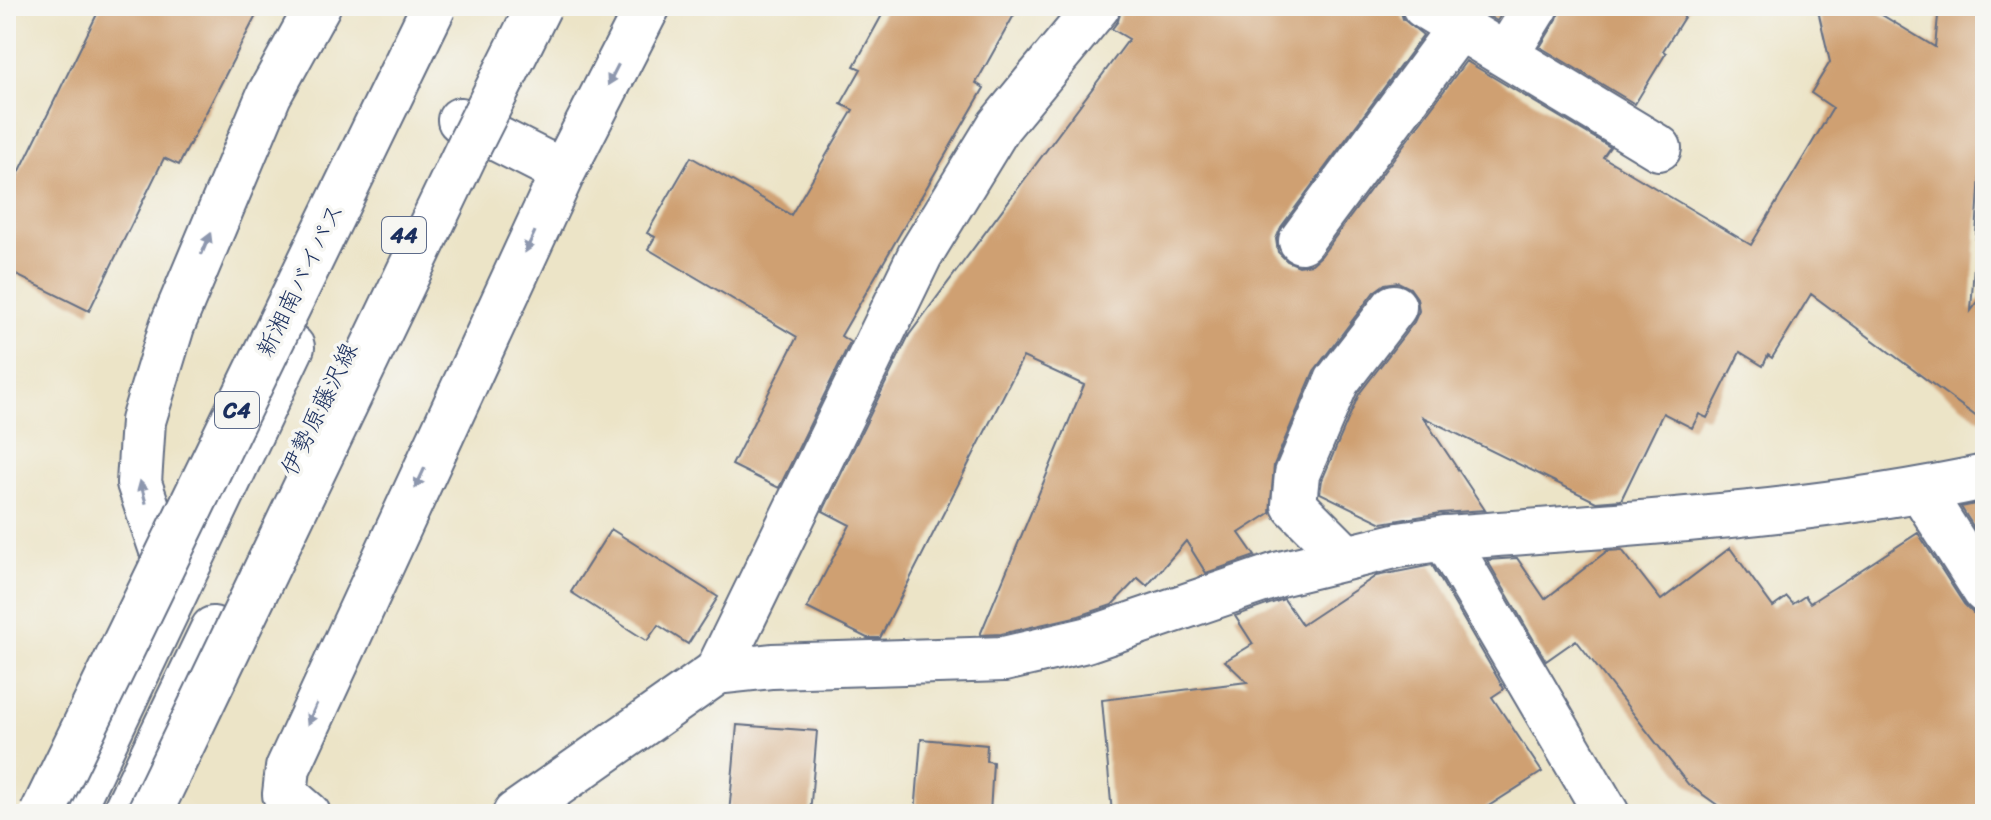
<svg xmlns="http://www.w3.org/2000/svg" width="1991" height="820" viewBox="0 0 1991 820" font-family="Sriracha,'Klee One',sans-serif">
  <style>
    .building { fill: #cfa072 }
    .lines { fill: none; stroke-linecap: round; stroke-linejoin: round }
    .minor-casing { stroke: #646e83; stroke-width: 48 }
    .major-casing { stroke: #646e83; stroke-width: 48 }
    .minor { stroke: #fff; stroke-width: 44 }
    .major { stroke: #fff; stroke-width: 44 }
    .highway-bridge-casing { stroke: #646e83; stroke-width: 48; stroke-linecap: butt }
    .highway-bridge { stroke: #fff; stroke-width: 44 }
    .oneway { fill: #8d97ae }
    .labels { text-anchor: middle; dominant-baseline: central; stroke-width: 7; stroke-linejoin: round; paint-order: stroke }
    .shield { fill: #f6f6f2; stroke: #5d6b8a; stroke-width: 2 }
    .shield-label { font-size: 22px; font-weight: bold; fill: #1b2f5e }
    .street-label { font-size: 24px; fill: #1b2f5e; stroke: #f6f6f2 }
  </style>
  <rect width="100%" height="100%" fill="#f6f6f2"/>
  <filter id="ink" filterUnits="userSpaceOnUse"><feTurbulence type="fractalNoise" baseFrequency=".0125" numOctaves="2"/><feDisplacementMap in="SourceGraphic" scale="16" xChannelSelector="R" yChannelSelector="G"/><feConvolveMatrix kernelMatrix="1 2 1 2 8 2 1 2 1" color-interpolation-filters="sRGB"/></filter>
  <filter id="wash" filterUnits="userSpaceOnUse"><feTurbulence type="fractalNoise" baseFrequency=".006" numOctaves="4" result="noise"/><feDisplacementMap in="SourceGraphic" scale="32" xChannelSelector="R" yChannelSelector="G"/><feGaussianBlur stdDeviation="1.8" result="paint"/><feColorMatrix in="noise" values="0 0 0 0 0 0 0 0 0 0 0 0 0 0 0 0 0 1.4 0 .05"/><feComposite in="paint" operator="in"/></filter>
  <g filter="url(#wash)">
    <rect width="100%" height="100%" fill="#ece4c7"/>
    <g id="blocks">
      <path class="building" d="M101,6h160l-82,159 -15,-7 -75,153 -83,-41v-71z
        M887,6h132l-43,77 8,5 -143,248 9,6 -71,146 -47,-23 65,-128 -149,-88 7,-12 -8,-4 44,-76 100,58 62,-105 -12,-6 20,-35 -7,-3z
        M1122,6h277l4,13 20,16 -142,192 -5,12 2,13 9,9 12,5 13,-2 9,-8 145,-195 144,86 -7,10 148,88 82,-137 -22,-15 19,-31 -13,-56h50l68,41 4,-41h46v92l-14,213 14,-19v131l-174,-129 -39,64 -4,-3 -5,11 -23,-14 -33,66 -8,-4 -7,14 -29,-15 -42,87 -25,2 -173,-85 62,93 -44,3 -59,10 -62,-30 2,-13 37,-86 55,-72 5,-11 -2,-13 -7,-10 -12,-6 -13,2 -11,8 -60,79 -40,94 -4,48 -31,20 16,23 -49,17 -20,-32 -39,45 -9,-8 -26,27 -33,11 -78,18 -21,1 104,-250 -61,-28 -143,281h-13l-60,-30 43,-83 -27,-14 86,-176 220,-296 -17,-10 6,-8z
        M1472,6h35l-10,15z
        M1561,6h130l-28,45 3,2 -31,51 -95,-57 17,-28z
        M1985,502v43l-24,-38z
        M611,529l107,68 -30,47 -30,-19 -11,16 -76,-49z
        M1918,533l46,71 9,9 12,3v198h-255l-42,-30 -112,-144 -30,21 -59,-101 30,-2 28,41 62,-48 15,-1 39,50 69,-52 43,59 14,-10 6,7 12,-8 5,7z
        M1432,565l72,124 -12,8 50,75 -66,42h-364l-10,-114 145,-18 -22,-21 28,-17 -18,-28 49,-17 18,26 74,-49z
        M737,725l80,6 -7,83h-81z
        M921,739l66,6 -1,16 7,1 -3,52h-75z"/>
    </g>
  </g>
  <g filter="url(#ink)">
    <use href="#blocks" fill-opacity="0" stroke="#646e83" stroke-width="2"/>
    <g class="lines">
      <g class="minor-casing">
        <path id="minor" d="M1424,6l235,142
          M1506,55l30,-49
          M460,120l103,52 85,-166
          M1301,241l158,-213
          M1921,491l64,100
          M1445,538l162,276
          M1346,557l-52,-52 3,-31 40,-93 57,-74
          M174,586l-35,-103 4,-62 29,-95 97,-231 49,-89
          M717,672l203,-417 79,-129 99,-120
          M308,814l-23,-20 3,-26 275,-596
          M515,814l202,-142 55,-6 232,-7 82,-19 194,-66 119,-29 46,-7c181,-14 362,-23 540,-61"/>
      </g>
      <g class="major-casing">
        <path id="major" d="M70,814l222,-467
          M124,814l89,-185"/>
      </g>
      <use href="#minor" class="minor"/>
      <use href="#major" class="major"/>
      <g class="highway-bridge-casing">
        <path id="highway-bridge" d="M42,814l392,-808
          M149,814l321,-670 69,-138"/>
      </g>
      <use href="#highway-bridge" class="highway-bridge"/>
    </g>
    <defs><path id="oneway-solid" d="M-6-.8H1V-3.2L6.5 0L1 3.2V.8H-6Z" transform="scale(2)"/></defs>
    <g class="oneway">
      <use href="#oneway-solid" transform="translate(613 75) rotate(117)"/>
      <use href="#oneway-solid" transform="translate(530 242) rotate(115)"/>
      <use href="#oneway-solid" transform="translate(206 244) rotate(-67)"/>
      <use href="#oneway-solid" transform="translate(420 478) rotate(115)"/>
      <use href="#oneway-solid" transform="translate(143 492) rotate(-105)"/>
      <use href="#oneway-solid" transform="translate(312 714) rotate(114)"/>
    </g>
  </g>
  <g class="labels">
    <g class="shield">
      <rect x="382" y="217" width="44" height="36" rx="6"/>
      <rect x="215" y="392" width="44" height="36" rx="6"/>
    </g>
    <g class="shield-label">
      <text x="404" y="235">44</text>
      <text x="237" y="410">C4</text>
    </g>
    <g class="street-label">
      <text transform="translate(300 280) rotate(-64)">新湘南バイパス</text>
      <text transform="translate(319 409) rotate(-64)">伊勢原藤沢線</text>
    </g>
  </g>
  <rect width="1991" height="820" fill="none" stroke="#f6f6f2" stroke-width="32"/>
</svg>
